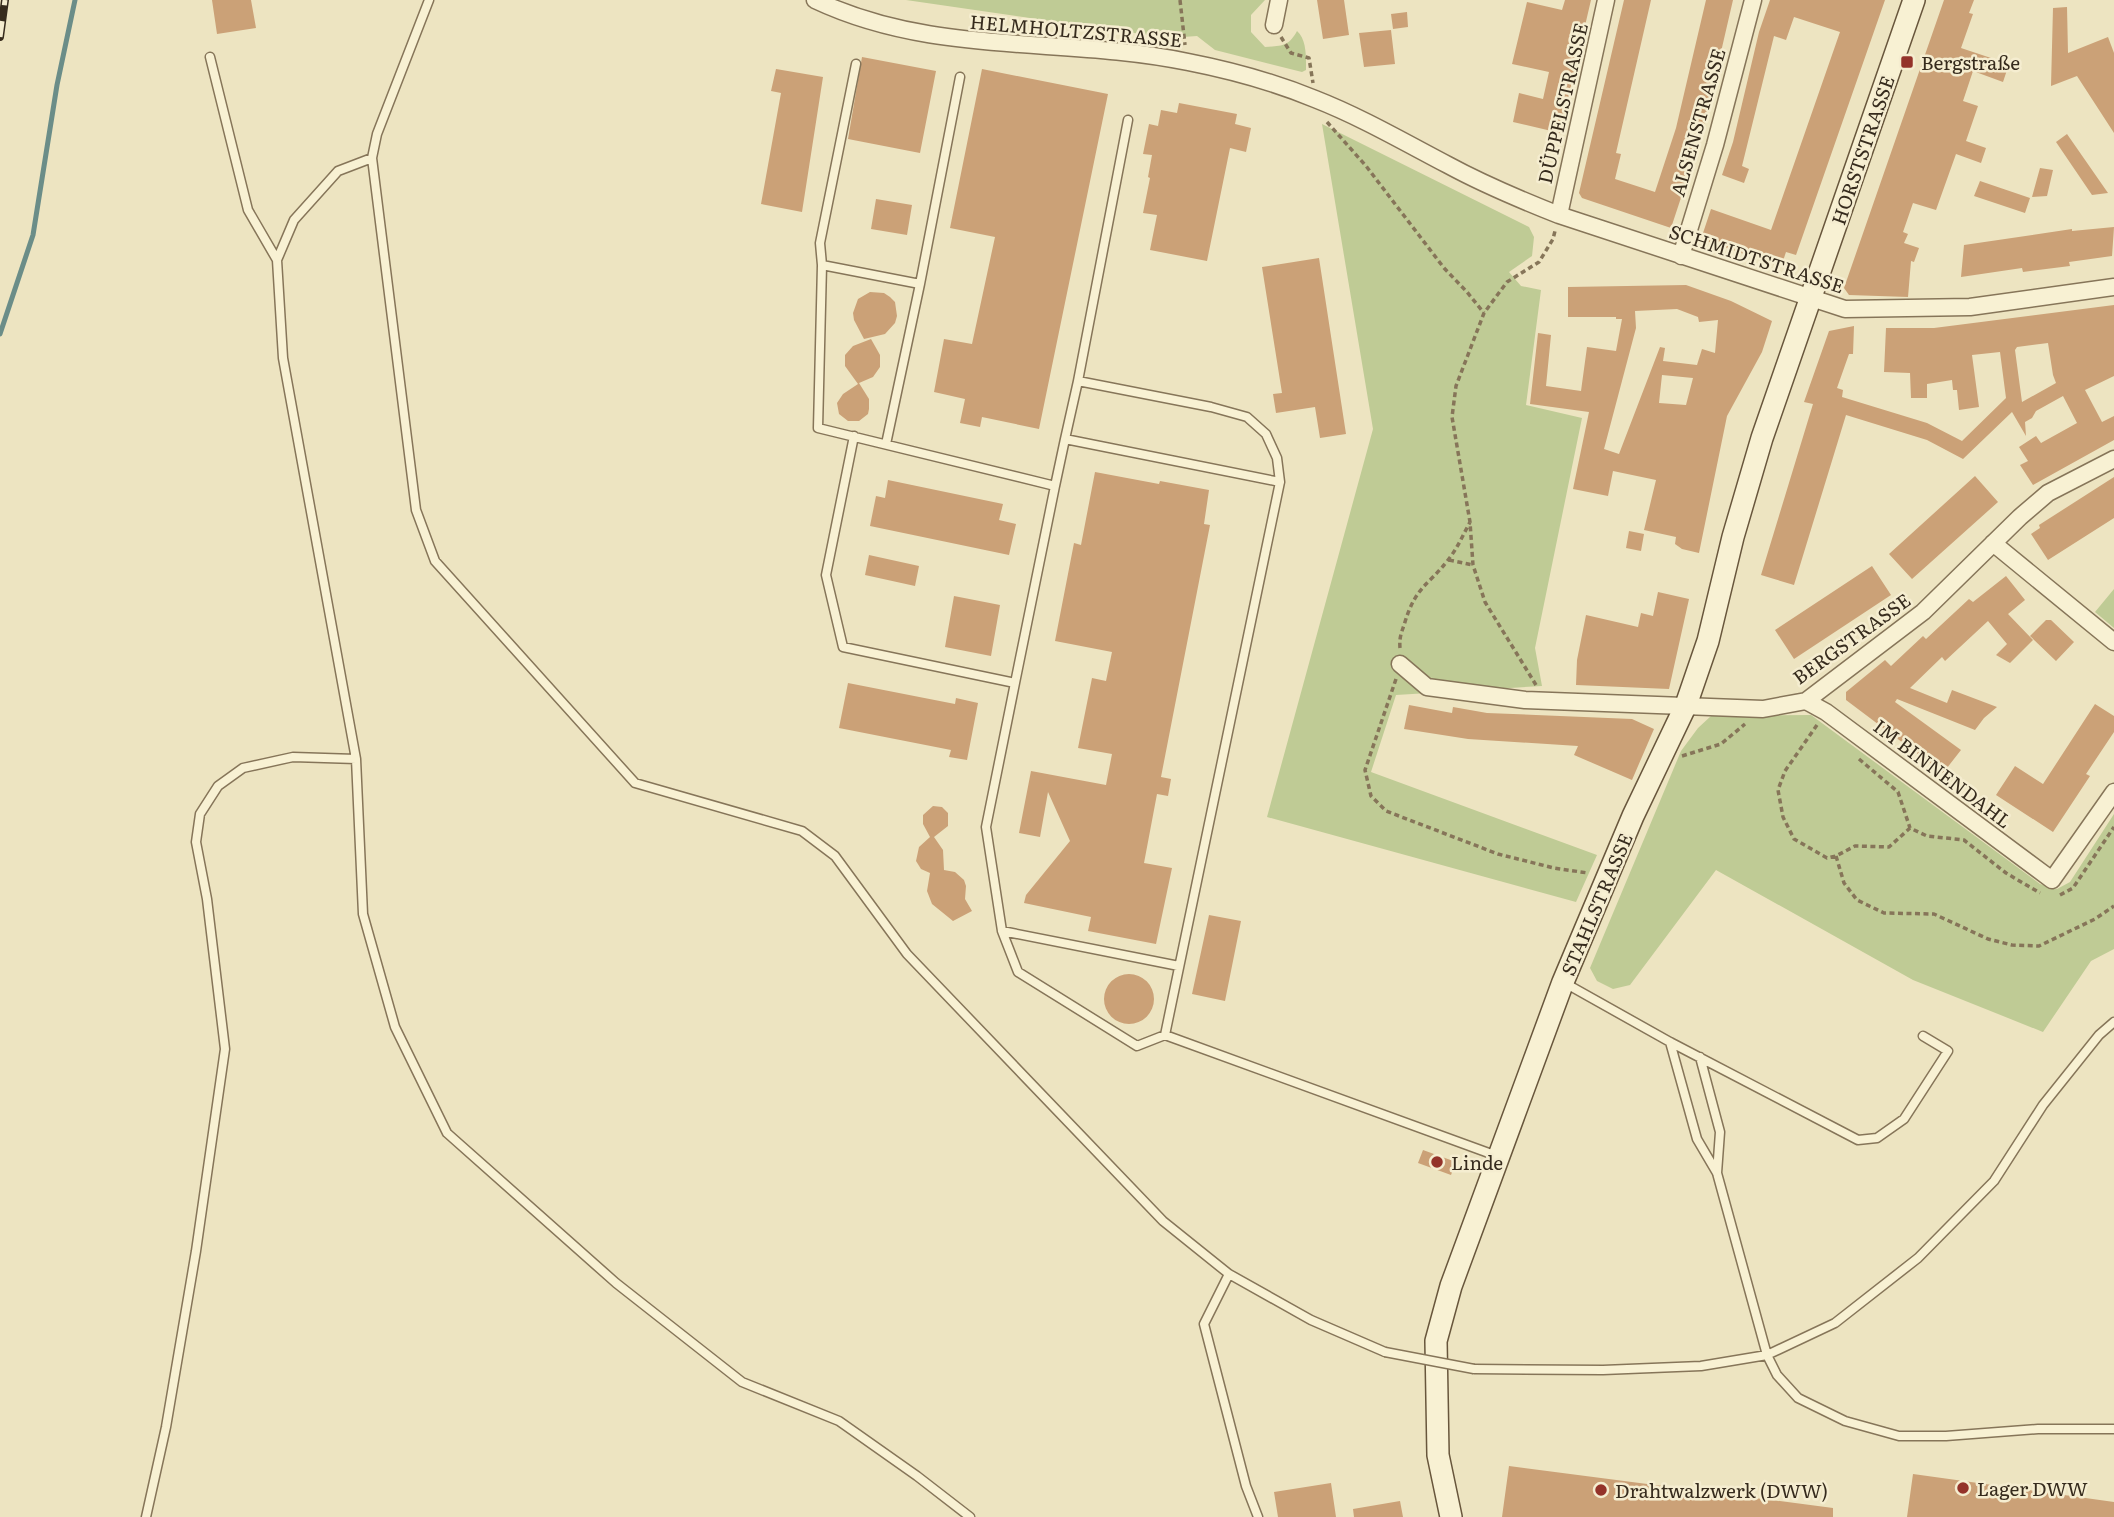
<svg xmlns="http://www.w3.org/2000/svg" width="2114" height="1517" viewBox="0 0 2114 1517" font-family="Literata,serif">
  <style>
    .green { fill: #bfcb95 }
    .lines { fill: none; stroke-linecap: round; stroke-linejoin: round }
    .stream { stroke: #6b8d88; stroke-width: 5 }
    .building { fill: #cba177; fill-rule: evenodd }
    .lane-casing { stroke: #867559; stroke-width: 11 }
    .street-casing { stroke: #867559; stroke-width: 19 }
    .secondary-casing { stroke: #68563c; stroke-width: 24 }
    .path { stroke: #867559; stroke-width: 3.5; stroke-dasharray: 5 3.5; stroke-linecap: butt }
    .lane { stroke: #f8f1d3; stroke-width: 8 }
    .street { stroke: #f8f1d3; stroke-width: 16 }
    .secondary { stroke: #f8f1d3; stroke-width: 21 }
    .rail-casing { stroke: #362b1d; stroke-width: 8 }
    .rail { stroke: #f5edd0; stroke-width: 5; stroke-dasharray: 16; stroke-linecap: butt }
    .lane-bridge-casing { stroke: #867559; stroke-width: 11; stroke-linecap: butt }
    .lane-bridge { stroke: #f8f1d3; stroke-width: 8 }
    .poi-dot { fill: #94332a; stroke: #f5edd0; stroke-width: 2.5 }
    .labels { text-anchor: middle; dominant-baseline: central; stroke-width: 5; stroke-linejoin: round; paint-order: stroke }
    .street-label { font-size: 19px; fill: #362b1d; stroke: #f5edd0 }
    .poi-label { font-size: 19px; fill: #362b1d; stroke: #f5edd0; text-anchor: start }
  </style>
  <rect width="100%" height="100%" fill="#ede4c1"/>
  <path class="green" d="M906,0h359l-14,15v17l14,15c17,-1 24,-1 32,-16 10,9 9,26 9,39l-4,2 -87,-22 -18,-14 -28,2z
    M1322,124l207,103 5,10 -2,19 -23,16 12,14 20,4 -15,115 56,13 -47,230 7,38 -146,9 -25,77 226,83 -21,47 -309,-85 106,-388z
    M2114,589v39l-19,-16z
    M1811,715l229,169 17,5 13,-7 44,-68v135l-23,12 -48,71 -130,-52 -197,-110 -86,115 -17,4 -16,-8 -7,-13 91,-217 17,-23 13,-12z"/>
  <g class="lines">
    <path class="stream" d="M0,334l33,-99 24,-150 18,-85"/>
  </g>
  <path class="building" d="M212,0h39l5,28 -39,6z
    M1317,0h27l5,35 -26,4z
    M1565,0h26l-31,133 -47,-11 6,-29 24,6 6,-27 -37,-8 15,-62 35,8z
    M1624,0h27l-35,153 5,1 -6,25 40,13 21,-64 30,-128h27l-31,134 -31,94 -89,-30 -3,-5z
    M1770,0h115l-89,255 -10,-3 -5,15 -80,-28 10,-30 60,21 69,-198 -46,-15 -8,23 -12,-4 -32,130 7,3 -5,14 -22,-8 11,-33 26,-110z
    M1944,0h30l-5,13 4,1 -12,34 48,16 -6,18 -30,-11 -10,30 15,5 -12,35 20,7 -5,15 -25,-9 -20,56 -23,-7 -10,29 5,2 -4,9 15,5 -5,14 -3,-1 -3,36 -59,-2 -5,-7z
    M2067,7l1,46 40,-16 6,16v80l-37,-57 -26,10 2,-78z
    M1407,12l1,15 -15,2 -2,-15z
    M1391,30l4,34 -31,3 -5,-34z
    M862,57l74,14 -16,82 -72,-14z
    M776,69l47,8 -21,135 -41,-8 20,-111 -10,-2z
    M982,69l126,25 -69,335 -57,-12 -2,10 -20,-4 5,-24 -31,-7 10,-53 28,5 23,-107 -45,-9z
    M1179,103l58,11 -2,10 16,4 -5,24 -16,-4 -23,113 -57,-11 7,-35 -14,-2 7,-35 -2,-1 4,-22 -9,-1 6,-30 9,2 3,-16 16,3z
    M2067,134l41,59 -16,2 -36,-53z
    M2040,168l13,2 -6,26 -15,1z
    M1980,181l50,17 -5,15 -51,-17z
    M876,199l36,6 -5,30 -36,-6z
    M2114,227l-2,29 -43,6 1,4 -47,6 -1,-4 -61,9 3,-32 108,-16v2z
    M1319,258l27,176 -26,4 -5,-31 -39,6 -3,-19 9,-1 -20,-126z
    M1686,285l45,16 41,20 -10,31 -35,64 -28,137 -17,-4 -7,-5 1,-7 -32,-7 12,-50 -43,-9 -5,25 -35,-7 16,-77 -59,-8 8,-71 13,2 -5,51 35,5 6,-44 29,4 6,-32h-6v-2h-48v-30zM1677,309l21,8 1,5 19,-2 -3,33 -13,-4 -5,16 -34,-4 2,-13 -5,-1 -41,107 -15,-5 32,-121 -1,-17zM1662,375l31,3 -7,27 -27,-2z
    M870,292l14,1 6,4 5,5 2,14 -2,7 -10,11 -21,5 -10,-19 -1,-7 5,-14z
    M2114,305v71l-29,14 17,32 12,-6v24l-81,45 -13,-20 8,-4 -9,-14 17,-11 5,7 36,-20 -14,-27 -27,15 -4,7 -7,4 1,14 -14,-24 -49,47 -36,-19 -81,-25 -52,170 -33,-10 52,-171 -9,-2 25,-71 25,-5 -1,28h-4l-12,34 6,2 -1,7 85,26 35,18 44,-43 -6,-46 -28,3 7,52 -20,3 -2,-20h-4l-1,-10 -25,4v14h-16l-1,-25 -26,-1 2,-44h48zM2048,343l5,32 3,8 -34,19 -7,-52 2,-3z
    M871,339l9,16v12l-7,10 -14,6 10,16v10l-1,5 -9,7h-11l-9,-7 -2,-11 6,-9 15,-10 -13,-18v-11l8,-9z
    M1095,472l64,12 1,-3 49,9 -5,34 6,1 -49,252 10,2 -3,17 -11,-2 -13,69 28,5 -16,76 -68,-13 3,-14 -67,-14 2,-8 44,-54 -22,-49 -8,45 -21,-4 12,-62 75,14 6,-31 -34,-6 14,-70 14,3 6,-29 -57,-11 19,-98 7,2z
    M1975,476l23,26 -86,77 -23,-25z
    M2114,477v41l-66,42 -17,-26 9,-6 -1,-3z
    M888,480l115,24 -4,16 17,4 -7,31 -139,-29 6,-30 9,2z
    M1629,531l15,3 -3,17 -15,-3z
    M869,555l50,11 -4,20 -50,-11z
    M1872,566l19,29 -97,64 -19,-29z
    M2006,576l19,24 -17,14 25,26 -23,23 -14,-8 11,-11 -19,-23 -43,40 -3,-4 -32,31 37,15 5,-13 45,17 -13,11 -9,12 -78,-31 -2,3 66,48 -18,23 -97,-73v-8l39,-32 6,6 32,-30 3,3 43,-40 4,3z
    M1658,592l31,7 -20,90 -93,-4 1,-25 9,-45 52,12 3,-14 12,3z
    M954,596l46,9 -9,51 -46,-9z
    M2046,620h5l23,22 -18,19 -26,-25z
    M848,683l107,21 1,-6 22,5 -11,57 -18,-3 2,-7 -112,-22z
    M2095,704l19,12v16l-28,42 4,2 -37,56 -57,-37 19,-29 28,18z
    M1409,705l43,8 1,-6 34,6 145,6 22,10 -22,51 -58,-25 4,-9 -110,-7 -64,-10z
    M933,806l9,1 6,6v13l-14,11 9,13 1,20 11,2 9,8 2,6 -1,13 7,12 -19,10 -21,-17 -5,-13 3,-18 -9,-4 -5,-8 3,-14 11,-10 -7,-13v-9z
    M1209,915l32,6 -16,80 -33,-7z
    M1104 999a25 25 0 1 1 50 0a25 25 0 1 1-50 0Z
    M1423,1150l33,12 -5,13 -33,-12z
    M1509,1466l324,42v9h-331z
    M1913,1474l201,28v15h-207z
    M1331,1483l5,34h-58l-4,-25z
    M1400,1501l3,16h-49l-1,-8z"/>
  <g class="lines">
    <g class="lane-casing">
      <path id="lane" d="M429,0l-52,134 -5,24 44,352 19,51 200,222 167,48 33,25 72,98 256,267 66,53 82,46 74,32
        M210,57l38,153 29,50
        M372,158l-34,13 -44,49 -17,40 6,98 73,401 7,155 32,113 52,106 169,150 126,99 97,39 78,55 53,41
        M822,265l-2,-22 36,-179
        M920,284l40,-207
        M1078,381l50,-261
        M854,436l-28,139 17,72 172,36 40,-197
        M1065,439l13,-58 133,26 36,10 19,17 11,24 3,24
        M886,444l34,-160 -98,-19 -4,163 237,58 10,-47 215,43 -115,553 332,121
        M1015,683l-29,144 16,104 177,35
        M1002,931l16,41 119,74 28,-11
        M1563,982l107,60 188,98 19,-2 27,-19 44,-68 -25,-15
        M1670,1042l27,97 20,34 50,182 10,20 21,23 47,23 54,15h47l92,-7h76
        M1700,1057l20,75 -3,41
        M1229,1274l-25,50 42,162 12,31
        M1474,1369l129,1 98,-4 66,-11 68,-32 83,-65 76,-77 49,-76 56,-70 15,-13
        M146,1517l20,-90 30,-176 29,-202 -18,-150 -11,-57 4,-28 18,-28 25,-18 50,-11 63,2"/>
    </g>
    <g class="street-casing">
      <path id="street" d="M815,0c121,57 247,36 373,62 41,8 88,21 127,37 46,18 89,43 133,66 35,19 73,35 111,50l286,94 125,-2 144,-20
        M1274,25l5,-25
        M1559,215l47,-215
        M1681,256l34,-111 38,-145
        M1993,543l121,99
        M1400,664l27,23 98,13 238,9 43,-8 117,-89 97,-95 28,-24 66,-34
        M1806,701l20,11 226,168 62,-88"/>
    </g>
    <g class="secondary-casing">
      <path id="secondary" d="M1451,1517l-13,-62 -2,-114 15,-55 112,-304 70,-166 53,-111 22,-64 25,-104 29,-99 152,-438"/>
    </g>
    <path class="path" d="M1180,0l5,45
      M1281,37l10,16 18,5 4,25
      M1327,122l39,44 78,102 23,24 17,21
      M1449,560l24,5
      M1400,648c-1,-12 2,-16 5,-26 11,-36 23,-36 43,-62 9,-11 15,-25 22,-38
      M1396,679l-31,91 6,26 15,15 112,43 56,14 34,5
      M1536,685l-51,-83 -12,-37 -3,-43 -18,-105 4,-31 28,-73 23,-31 32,-20 14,-23 2,-8
      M1817,725l-32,46 -7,19 5,27 11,22 33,19 9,-2 19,-10 34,1 21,-19 17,8 37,4 42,33 34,20
      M1682,756l39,-12 24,-20
      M1859,759l39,33 12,36
      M1836,856l8,27 13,17 27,13 50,1 54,25 24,6 27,1 56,-27 19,-13
      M2060,895l13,-7 41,-61"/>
    <use href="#lane" class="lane"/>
    <use href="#street" class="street"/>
    <use href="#secondary" class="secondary"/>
    <g class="rail-casing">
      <path id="rail" d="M0,37l5,-37"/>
    </g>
    <use href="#rail" class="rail"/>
    <g class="lane-bridge-casing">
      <path id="lane-bridge" d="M1385,1352l89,17"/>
    </g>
    <use href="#lane-bridge" class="lane-bridge"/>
  </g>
  <g class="poi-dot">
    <rect x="1900" y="55" width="14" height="14" rx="3.5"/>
    <circle cx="1437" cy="1162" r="7"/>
    <circle cx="1963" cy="1488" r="7"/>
    <circle cx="1601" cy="1490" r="7"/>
  </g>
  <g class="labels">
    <g class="street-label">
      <text transform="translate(1076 30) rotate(5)">HELMHOLTZSTRASSE</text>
      <text transform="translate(1562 103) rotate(-77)">DÜPPELSTRASSE</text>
      <text transform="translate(1697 122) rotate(-74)">ALSENSTRASSE</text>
      <text transform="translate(1862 150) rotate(-71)">HORSTSTRASSE</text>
      <text transform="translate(1757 258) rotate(18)">SCHMIDTSTRASSE</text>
      <text transform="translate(1851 638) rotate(-36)">BERGSTRASSE</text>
      <text transform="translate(1943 773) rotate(37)">IM BINNENDAHL</text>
      <text transform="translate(1596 904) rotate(-67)">STAHLSTRASSE</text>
    </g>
    <g class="poi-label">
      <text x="1921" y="62">Bergstraße</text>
      <text x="1451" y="1162">Linde</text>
      <text x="1977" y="1488">Lager DWW</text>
      <text x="1615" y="1490">Drahtwalzwerk (DWW)</text>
    </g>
  </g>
</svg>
